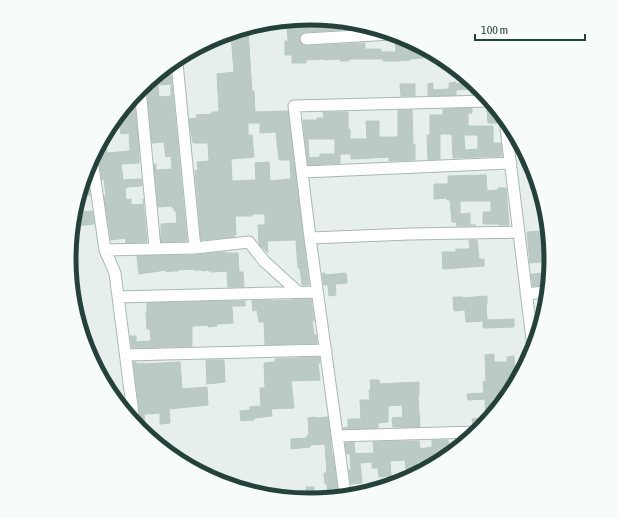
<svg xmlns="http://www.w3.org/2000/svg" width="619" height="518" viewBox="0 0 619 518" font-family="'Asap Condensed',sans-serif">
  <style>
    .building { fill: #bbcac4; stroke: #b8c9c2; fill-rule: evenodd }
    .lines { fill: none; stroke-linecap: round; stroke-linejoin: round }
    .minor-casing { stroke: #a8b8b2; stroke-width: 13 }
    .minor { stroke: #fff; stroke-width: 11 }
    .rim { fill: none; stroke: #24423a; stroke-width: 5 }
  </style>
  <rect width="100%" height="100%" fill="#e6efeb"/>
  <path class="building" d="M299,20v1l23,-1 18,4v6l-34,2 -4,1 -2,3 -1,3 1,3 3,3 3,1 59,-3v6h16v3h15l-1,-12 2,-4h4l32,21 -23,2v1l-14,1h-13v-2h-34v2h-9v-2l-16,1v-1l-18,1v3h-14v-8h-7v-14h3l-1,-13h-11l-1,-3z
    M248,30l3,47 1,14h2l1,21 33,-1 21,174h-7l-2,-17h-2l-2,-28 -29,1 1,12 -9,-9 -1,-19h7v-11h-13v2h-17l1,19h-2v2l-33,3 -6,-69 3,-1 -1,-8 12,-1 -1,-18h-15l-4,-24 8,-1 -1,-3 16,-1v-2h7l-2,-38 17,-2 -3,-38zM248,123h12v10l16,-1 3,28h11l1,19 -21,2 -1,-19 -14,1 1,17 -24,1 -1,-22 23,-2 -2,-22h-4z
    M170,68l2,16 -14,1 1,12 12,-1v-11h1l15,156 -26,1v-18l16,-1 -1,-12h-2v-3h-2v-2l-14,1 -4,-43h2v6l16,-1 -1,-13 -5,1 -2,-15 -12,1 -5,-56 -1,-3z
    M456,82v2l15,-1 9,6 4,5h-13v-5l-15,1v5l-28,1v-12l5,-1v7l16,-1v-6z
    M400,84h15v12h-14z
    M134,97l5,54v12l-18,1 2,16 18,-1 1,7 -15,1v1h-2l1,12 5,-1v6l13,-1 -1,-5 4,43 -21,1 -1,-5 -14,2 -7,-44h2l-2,-17 -2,1 -4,-30 8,-12 1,15 23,-2 -1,-18 -8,1 -1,-7h-7z
    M492,107l6,9v7h-10l-1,-15z
    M472,108v5h-4v13h25v17h8l1,13 -49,2 -1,-23v-1h-12v25l-12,1 -1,-25h3v-20h13v-6zM464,135h14v14l-13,1z
    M398,110h14l1,35 2,-1v16l-26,1v-4l-38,2v-5h-16v-15h-27l1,19 11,-1v-3h20v9l-32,2 -5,-45h14v-2h7l-1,-6h25v17h2v10h17l-1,-18h13v16h19z
    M86,171l4,24 -9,1 2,-8z
    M486,175l1,16 11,-1v-2h8l3,37h-10v-1h-16v-12h8v-11h-31v13l10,-1v12h6v1h-19l-1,-4h-4l-2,-22h-3v-2l-13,1v-15h14v-8z
    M92,211l2,13 -19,2 3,-14z
    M545,231l5,28v2l-20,2 -3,-31z
    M469,240h8l2,19h5v7l-41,3 -1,-17h14v-3h14z
    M225,252v1h13l1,19h4l1,15h-16l-1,-16 -16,1v-1h-3v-1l-5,1v-1h-9v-1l-16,1v1h-7l-5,1v-2l-27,4 -2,-18 58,-1z
    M322,273h3v2l21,-2 1,10 -12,1 1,11 -7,1 -1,-11h-4z
    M548,273l-3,12 -12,1 -2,-12z
    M487,296v8h-1l1,16 27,-1v8l-31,1v-7l-17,1 -1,-12 -11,1 -1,-14h10v1z
    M311,299l3,22h-2l2,14h2l1,8 -52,2 -1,-23h-5l-2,-12 -4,1 -1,-10 12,-1v1l7,-1v1z
    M229,301h16v5h-13l1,17 -16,1v2l-9,1v-2l-16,1v20l-60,2 -2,-12h6v6l15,-1 -1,-12h-3l-1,-17h1v-9z
    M494,354v8h13v-5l7,-1 1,21 -34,50 -2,-1 -6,-1 -1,-6 14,-1 -1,-19 -17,1 -1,-6 17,-1 -1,-11 3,-1 -1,-26z
    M319,357l1,6h-2l2,17 -29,1 3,27 -23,1 1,7 -18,2v2l-13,1 -1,-10 10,-1v-3l11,-1 -1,-18h5l-1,-25 11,-1v-3z
    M206,360h18l1,22 -18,2z
    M133,362h3v2l8,-1 1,1 35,-2 2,27 25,-2 1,18 -39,4 1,14 -10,1v-11l-16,1 1,10 -5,1 1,-4z
    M370,380h9l1,4 39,-2v14h-1l2,31h-27l-1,-9 11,-1 -1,-12 -14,1v16l-10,1v5l-35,1v-1l5,-1v-8h13l-1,-19h10l-1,-10h2z
    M316,417v1l12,-1 4,38h1l5,39 -10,2 -1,-12h-2l-1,-11h3l-2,-29 -15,1v2l-19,2v-10l16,-1v-3h2l-1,-17z
    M432,440h16l1,10 -7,4 -11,1v6l-14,1 1,9 -11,7 -2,-18 -15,1 1,15 -12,1 -1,-9h-6v-6l-12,1 2,20 -11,1 -2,-14 2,-1 -1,-15 24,-1 -1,-11 46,-1 1,8 12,-2z
    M354,442l1,11 -8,1 -2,-11z
    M306,487h8v11h-8z"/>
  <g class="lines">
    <g class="minor-casing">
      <path id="minor" d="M306,39l85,-5
        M177,63l18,185
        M140,88l15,160
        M506,128l27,219
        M92,159l13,91 10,23 19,149
        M303,172l208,-9
        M310,238l100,-4 108,-2
        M105,250l90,-2 54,-6 15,19 34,31
        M526,294l18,-2
        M118,297l199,-5
        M126,355l200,-5
        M337,436l139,-4
        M345,493l-35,-255 -16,-132 195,-5"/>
    </g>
    <use href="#minor" class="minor"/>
  </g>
  <path d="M0 0H619V518H0ZM76 259a234 234 0 1 1 468 0a234 234 0 1 1-468 0Z" fill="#f7fbf9" fill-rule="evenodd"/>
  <path class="rim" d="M76 259a234 234 0 1 1 468 0a234 234 0 1 1-468 0Z"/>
  <path d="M475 34v6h110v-6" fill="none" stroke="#24423a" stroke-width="2"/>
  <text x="481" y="34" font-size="12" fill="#24423a" stroke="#f7fbf9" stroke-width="3" paint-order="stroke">100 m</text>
</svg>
